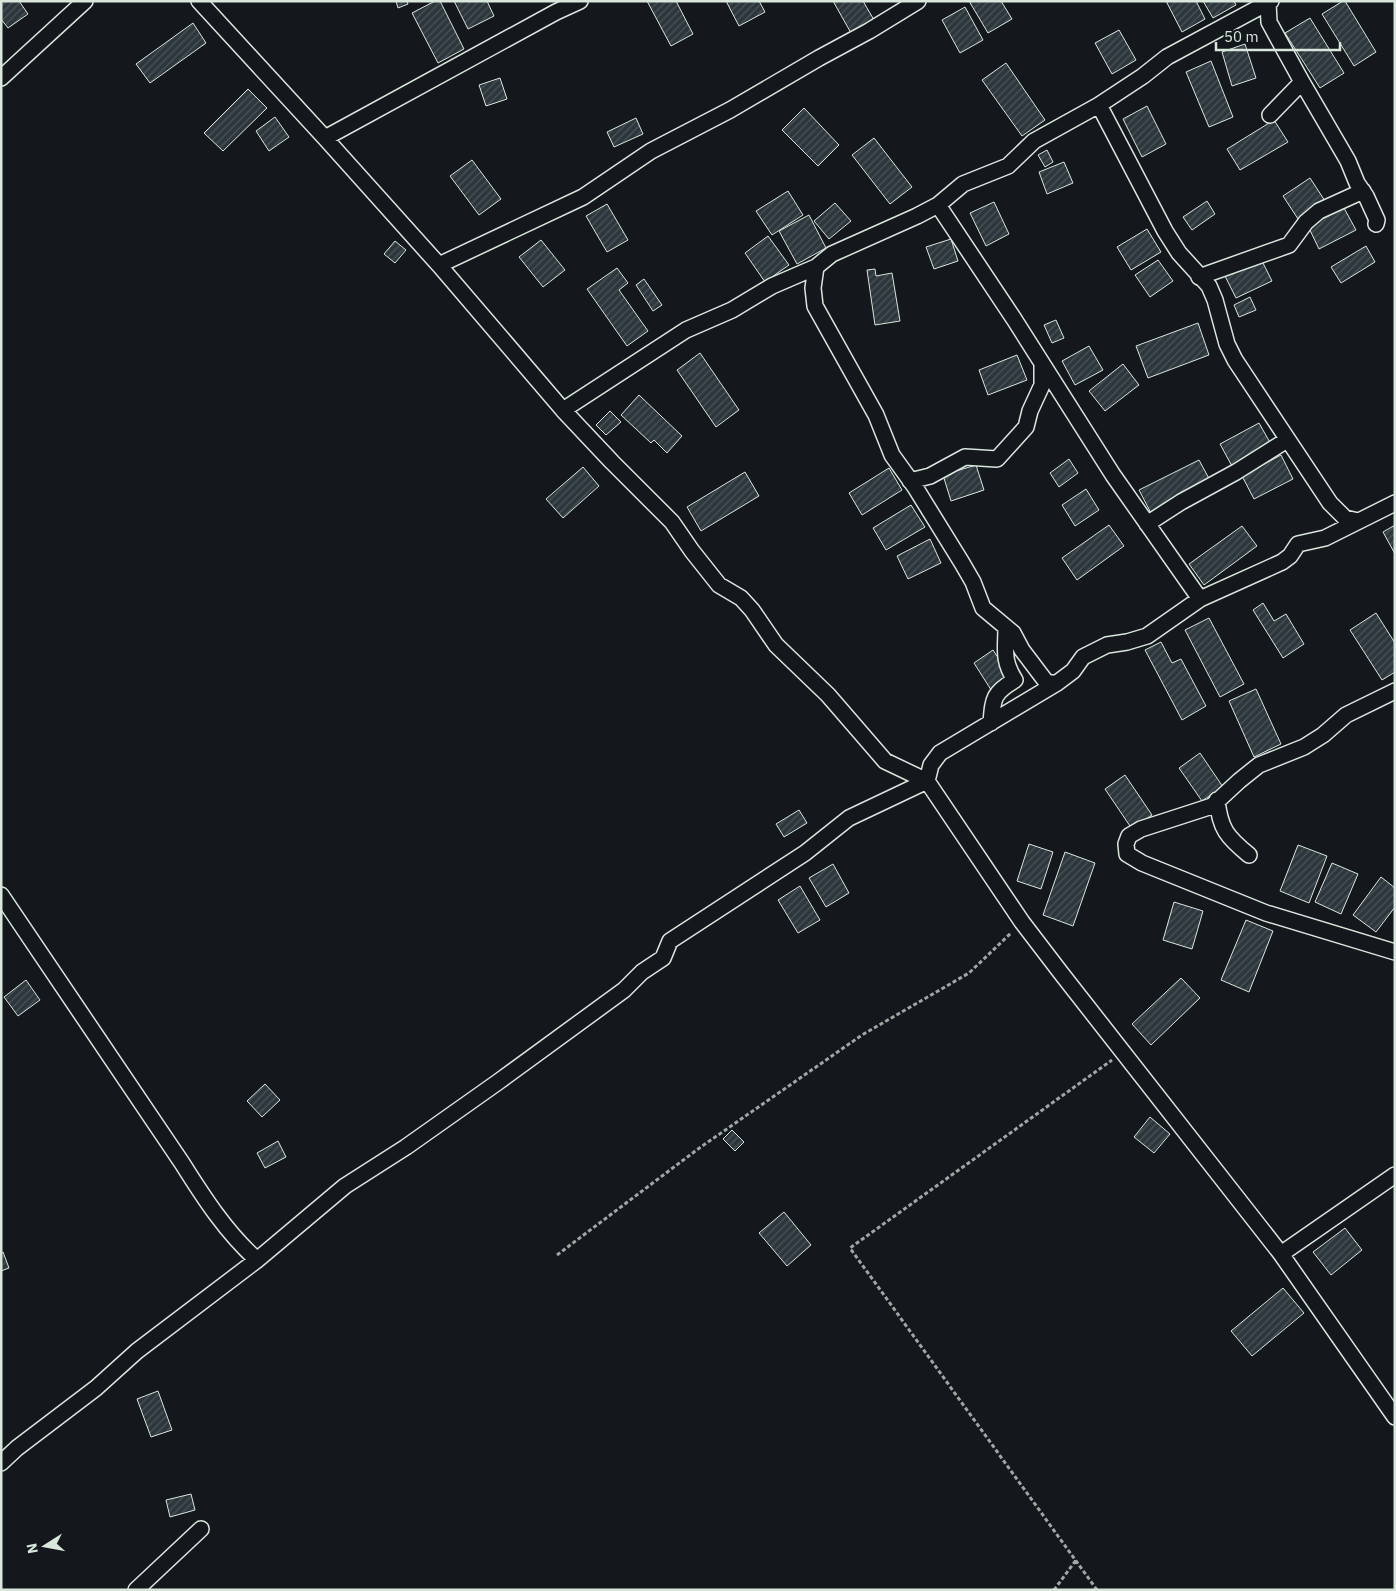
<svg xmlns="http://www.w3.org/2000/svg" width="1396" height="1591" viewBox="0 0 1396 1591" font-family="'IBM Plex Sans',sans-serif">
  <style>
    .building { fill: url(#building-hatch); stroke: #d8e6dc }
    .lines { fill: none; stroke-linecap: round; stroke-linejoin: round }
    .minor-casing { stroke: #d8e6dc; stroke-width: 18 }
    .path { stroke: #9da8a2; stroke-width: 3; stroke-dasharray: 4 2.5; stroke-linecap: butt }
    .minor { stroke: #14181c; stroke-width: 15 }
  </style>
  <defs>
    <pattern id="building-hatch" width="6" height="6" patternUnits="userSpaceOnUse" patternTransform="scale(1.25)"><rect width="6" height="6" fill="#2c363c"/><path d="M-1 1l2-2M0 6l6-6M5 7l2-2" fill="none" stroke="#4a5358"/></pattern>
  </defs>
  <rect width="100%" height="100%" fill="#14181c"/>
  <path class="building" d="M1,1h18l9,13 -20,14 -7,-9z
    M396,1h11l1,3 -10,4z
    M435,1h5l24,48 -26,14 -26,-50z
    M454,1h33l7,15 -26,13z
    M647,1h29l17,33 -22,12z
    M726,1h33l6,11 -26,14z
    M833,1h30l11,19 -23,13z
    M969,1h32l11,18 -24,14z
    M1166,1h30l9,18 -23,13z
    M1203,1h31l2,4 -23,13z
    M1343,1h2l31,51 -22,14 -32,-52z
    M965,7l18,33 -23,13 -18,-33z
    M1310,18l34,55 -24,15 -35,-55z
    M193,23l13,20 -56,40 -14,-19z
    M1119,30l17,30 -24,14 -17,-31z
    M1245,44l11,34 -24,8 -10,-34z
    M1211,61l22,56 -24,10 -23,-55z
    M1006,63l39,57 -23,16 -40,-56z
    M500,78l7,21 -21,7 -7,-21z
    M248,89l19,19 -44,43 -19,-18z
    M1147,106l19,38 -24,13 -19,-38z
    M804,108l35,37 -21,21 -36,-36z
    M275,117l14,20 -20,14 -13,-20z
    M636,118l7,16 -29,13 -7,-15z
    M1274,120l14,22 -48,28 -13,-21z
    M874,138l38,49 -22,17 -38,-49z
    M1047,150l6,12 -8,5 -7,-12z
    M472,160l29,39 -22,16 -29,-39z
    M1064,162l9,21 -26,11 -8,-22z
    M1310,178l17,26 -27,18 -17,-26z
    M788,191l15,24 -31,20 -16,-24z
    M1207,201l8,13 -23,16 -9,-13z
    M994,202l15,32 -23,12 -16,-33z
    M835,203l16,18 -22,18 -15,-18z
    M607,204l21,36 -21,12 -21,-36z
    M1344,208l12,22 -37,19 -11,-23z
    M809,215l17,33 -29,16 -18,-33z
    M1147,229l14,23 -30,18 -14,-23z
    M768,236l21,29 -24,17 -20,-29z
    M951,239l7,22 -24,8 -8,-22z
    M541,240l24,30 -22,17 -24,-30z
    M395,241l11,9 -11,13 -11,-9z
    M1366,246l9,16 -34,21 -10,-16z
    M1261,259l11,22 -36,17 -11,-22z
    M1158,260l15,21 -23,16 -15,-22z
    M617,268l11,15 -9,7 29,41 -21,15 -40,-57z
    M875,269l1,7 16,-3 8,48 -25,4 -8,-55z
    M644,279l18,26 -9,6 -17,-26z
    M1250,297l6,13 -17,7 -5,-12z
    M1056,320l8,18 -12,5 -8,-18z
    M1198,323l11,32 -61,23 -12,-32z
    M1089,346l14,24 -28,15 -13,-24z
    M700,353l39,57 -23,17 -39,-57z
    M1017,355l10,25 -39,15 -9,-25z
    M1123,364l16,21 -34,26 -16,-20z
    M639,395l43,41 -15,17 -13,-13 -3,3 -30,-28z
    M610,411l11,11 -15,13 -10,-10z
    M1259,423l13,23 -39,22 -13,-24z
    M1281,455l12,24 -39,20 -12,-23z
    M1069,459l9,14 -19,14 -9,-14z
    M1199,460l13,24 -60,31 -13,-25z
    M976,465l8,25 -33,11 -8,-26z
    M583,467l16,19 -36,32 -17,-19z
    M889,468l13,22 -40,25 -13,-22z
    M745,472l14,24 -58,35 -14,-24z
    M1086,489l13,21 -24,16 -13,-21z
    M911,505l14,22 -39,23 -13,-22z
    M1109,525l15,21 -47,34 -15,-22z
    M1395,525v29l-12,-22z
    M1242,526l15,20 -53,39 -15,-21z
    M930,539l11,24 -33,16 -11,-23z
    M1263,603l11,18 12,-7 18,30 -21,14 -30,-48z
    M1376,613l19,30v29l-13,8 -32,-50z
    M1209,618l35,66 -24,13 -35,-67z
    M1161,642l11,21 9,-4 25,47 -24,14 -37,-70z
    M993,650l20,30 -20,13 -19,-30z
    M1256,689l25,55 -27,13 -25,-56z
    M1200,753l23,34 -21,14 -23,-33z
    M1125,775l27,40 -20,14 -27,-40z
    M799,810l8,13 -23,14 -8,-13z
    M1029,844l24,8 -12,37 -24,-8z
    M1298,845l29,11 -18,47 -29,-12z
    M1065,852l30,11 -22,63 -30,-11z
    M1332,863l26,11 -17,40 -26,-12z
    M833,864l16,29 -23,14 -17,-29z
    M1381,877l14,11v19l-19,25 -23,-17z
    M800,886l20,34 -22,13 -20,-33z
    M1174,902l29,9 -11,38 -29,-9z
    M1246,920l27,11 -24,61 -28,-12z
    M1181,978l19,20 -49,47 -19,-21z
    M26,980l14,20 -22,16 -14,-19z
    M265,1084l15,16 -18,17 -15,-16z
    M1150,1117l20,17 -16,19 -20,-16z
    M732,1130l12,12 -9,9 -12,-12z
    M278,1141l8,16 -21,11 -8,-15z
    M784,1212l27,33 -24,21 -28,-33z
    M1345,1228l17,22 -31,25 -18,-23z
    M3,1252l6,16 -8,3v-18z
    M1283,1288l21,25 -52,43 -21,-25z
    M158,1391l14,39 -21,7 -14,-38z
    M191,1494l4,16 -25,7 -4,-17z"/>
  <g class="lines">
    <g class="minor-casing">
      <path id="minor" d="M199,1l126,137 114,127 124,145 49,52 60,60 20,29 27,34 22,13 11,12 24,35 52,50 57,66 42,20 95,141 39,51 220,281 114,163
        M1268,3l1,19 33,60 -32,33
        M1,78l84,-77
        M1302,82l46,79 9,22 9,13 11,24 -1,4
        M1099,105l66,126 14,22 30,33 6,14 12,44 8,16 95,143 15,15 13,3
        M325,138l231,-126 24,-11
        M938,205l76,114 99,156 87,124
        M439,265l144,-68 68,-46 79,-41 89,-52 50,-27 49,-30
        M816,267l-3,21 2,18 61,109 16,40 23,32 47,76 11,19 10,26 30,25 9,17 25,33h10
        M1199,277l90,-32 17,-23 13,-11 44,-20
        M563,410l123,-80 46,-20 40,-24 44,-19 16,-13 85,-38 21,-11 25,-21 45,-18 26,-25 65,-36 44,-29 24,-19 104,-56
        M910,481l20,-5 35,-19 32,2 29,-32 4,-16 12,-26v-22
        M1147,524l34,-22 55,-30 51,-32
        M1395,691l-49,24 -23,20 -19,12 -45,18 -20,16 -27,25 -71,23 -12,7 -3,8 1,10 15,9 124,50 129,39
        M991,723c2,-25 2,-30 24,-43 -13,-20 -9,-31 -9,-53
        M1217,800c3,29 10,37 32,55
        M1,895l181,268c22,35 44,69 75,97
        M1281,1254l114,-79
        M1,1463l16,-15 79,-60 41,-37 120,-91 88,-74 61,-39 92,-65 126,-92 18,-18 21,-14 7,-17 135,-88 44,-35 78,-37 4,-16 9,-12 117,-70 16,-12 10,-14 24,-12 20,-3 20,-6 53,-37 82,-37 8,-6 8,-12 27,-6 70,-35
        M136,1590l65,-61"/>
    </g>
    <path class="path" d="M557,1255l141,-106 164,-114 107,-62 42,-40
      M1054,1590l22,-30
      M1097,1590l-247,-342 262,-188"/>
    <use href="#minor" class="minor"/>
  </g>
  <rect width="1396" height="1591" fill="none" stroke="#d8e6dc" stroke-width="5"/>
  <g transform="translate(45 1546) rotate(259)" stroke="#14181c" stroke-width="4" paint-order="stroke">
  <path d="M0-4L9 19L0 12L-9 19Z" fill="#d8e6dc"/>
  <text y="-8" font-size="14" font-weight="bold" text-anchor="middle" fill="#d8e6dc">N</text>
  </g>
  <path d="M1216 42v8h124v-8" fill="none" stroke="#d8e6dc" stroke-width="2.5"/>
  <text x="1224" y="42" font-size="15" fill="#d8e6dc" stroke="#14181c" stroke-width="4" paint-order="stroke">50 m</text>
</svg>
